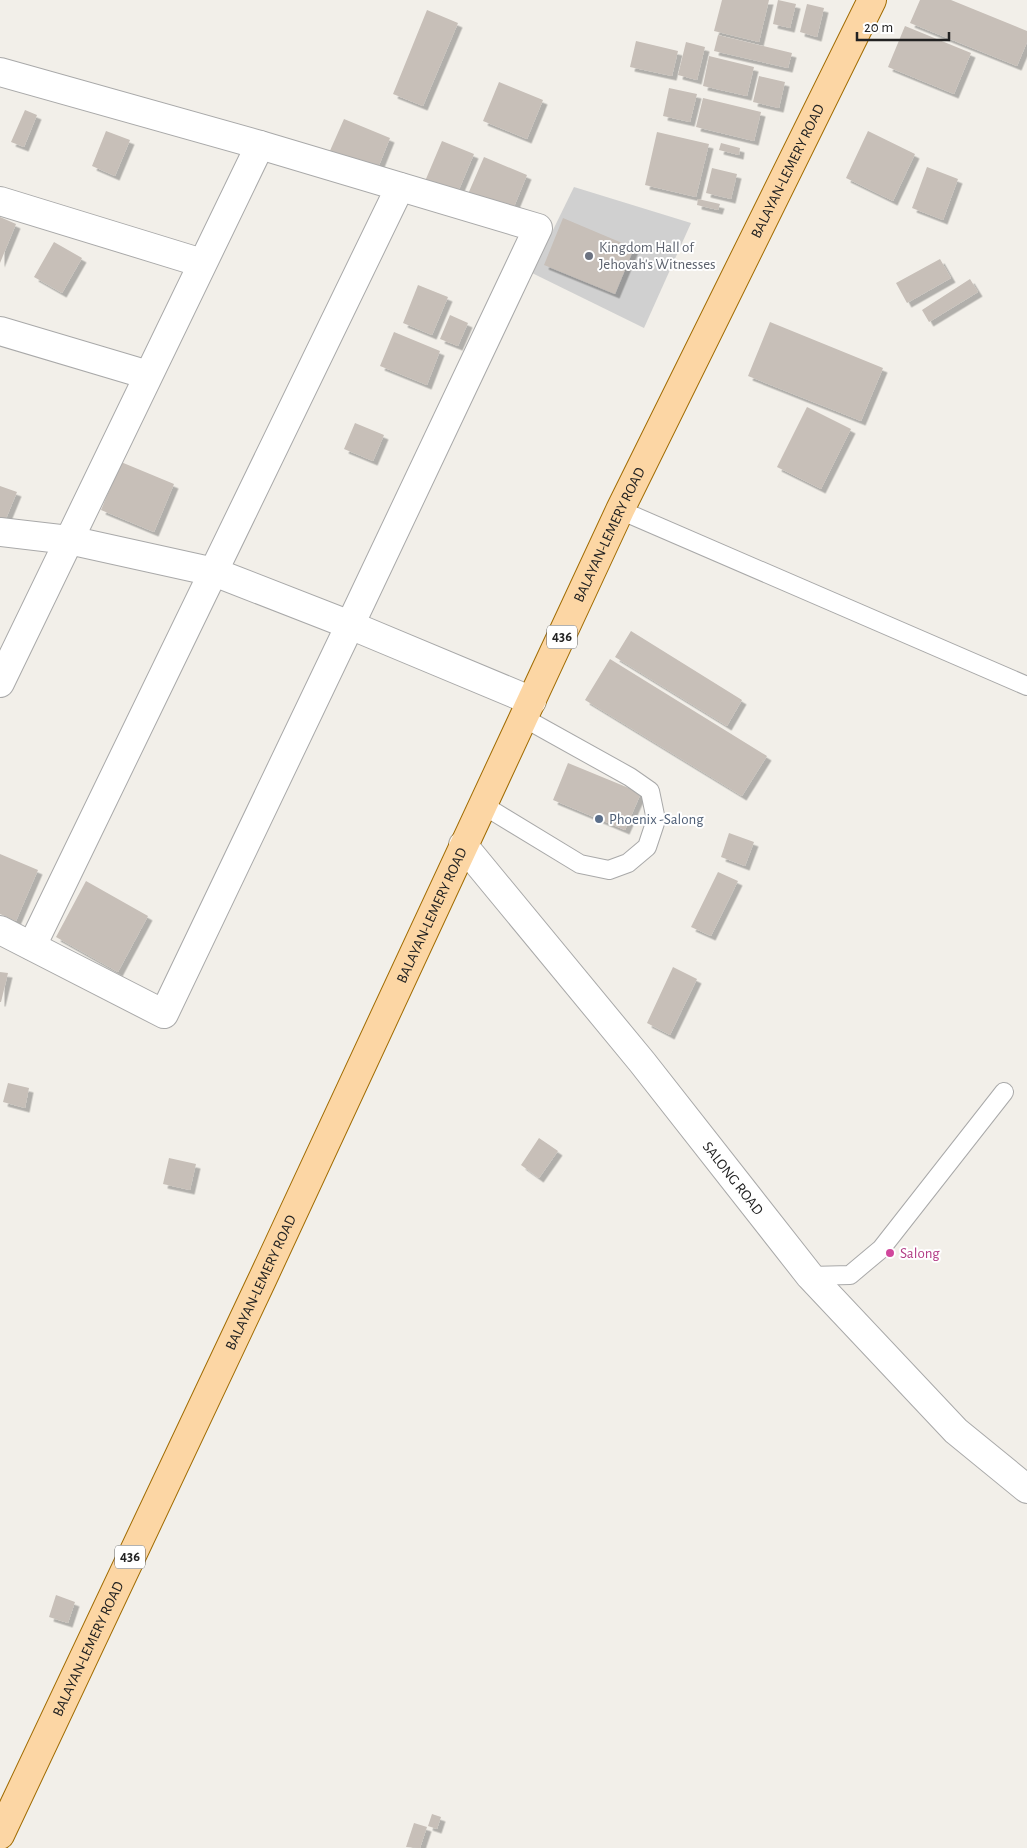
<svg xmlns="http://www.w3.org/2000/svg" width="1027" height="1848" viewBox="0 0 1027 1848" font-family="'Alegreya Sans',sans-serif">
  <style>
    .religious { fill: #d0d0d0 }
    .building { fill: #c7bfb8; filter: url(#shadow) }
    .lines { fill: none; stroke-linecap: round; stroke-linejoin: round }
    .lane-casing { stroke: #a9a9a9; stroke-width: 20 }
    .street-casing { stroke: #a9a9a9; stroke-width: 30 }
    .primary-casing { stroke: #a06b00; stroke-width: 30 }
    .lane { stroke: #fff; stroke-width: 18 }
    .street { stroke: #fff; stroke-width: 28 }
    .primary { stroke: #fcd6a4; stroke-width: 28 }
    .worship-dot { fill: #6b7280; stroke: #fff; stroke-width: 2 }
    .service-dot { fill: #5c6f8a; stroke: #fff; stroke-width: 2 }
    .hotel-dot { fill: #d1479c; stroke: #fff; stroke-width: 2 }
    .labels { text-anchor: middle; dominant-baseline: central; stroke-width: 4; stroke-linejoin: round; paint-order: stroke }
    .shield { fill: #fff; stroke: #646464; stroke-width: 1 }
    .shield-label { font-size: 14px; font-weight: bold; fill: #222 }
    .street-label { font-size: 15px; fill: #222; stroke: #fff }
    .worship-label { font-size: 15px; fill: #5b616d; stroke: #fff; text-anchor: start }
    .service-label { font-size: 15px; fill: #4e5e75; stroke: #fff; text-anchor: start }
    .hotel-label { font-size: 15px; fill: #b23c85; stroke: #fff; text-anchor: start }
  </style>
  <defs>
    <filter id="shadow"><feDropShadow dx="4.5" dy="4.5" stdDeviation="0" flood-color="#0004"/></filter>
  </defs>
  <rect width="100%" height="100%" fill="#f2efe9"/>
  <path class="religious" d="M574,187l117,36 -47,105 -112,-55z"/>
  <path class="building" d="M722,0h47l-10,42 -45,-11z
    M778,0l18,4 -6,24 -17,-4z
    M920,0h31l76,31v11l-10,24 -107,-43z
    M807,4l17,4 -7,29 -17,-5z
    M427,10l31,13 -35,83 -30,-12z
    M905,26l66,27 -17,41 -66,-27z
    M718,35l74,18 -4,15 -74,-17z
    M636,41l42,10 -6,25 -42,-9z
    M686,42l19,5 -8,33 -19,-5z
    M709,56l45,11 -7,29 -44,-10z
    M759,76l26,6 -6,26 -26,-6z
    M499,82l44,18 -16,39 -44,-18z
    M669,88l28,6 -7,28 -27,-6z
    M703,98l58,14 -7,29 -58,-14z
    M25,110l12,5 -13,32 -13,-5z
    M344,119l46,19 -14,35 -47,-20z
    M106,131l24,9 -15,36 -23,-10z
    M868,131l47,23 -22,47 -47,-23z
    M657,132l52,12 -13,53 -51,-12z
    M442,141l32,13 -19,45 -32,-13z
    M721,143l19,5 -1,7 -20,-5z
    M484,157l43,18 -18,44 -44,-18z
    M927,167l31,12 -15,41 -31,-12z
    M712,168l25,6 -6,25 -25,-6z
    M698,199l22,5 -2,6 -21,-5z
    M0,217l16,7 -16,39z
    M563,218l71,30 -19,46 -71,-29z
    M54,242l28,16 -20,35 -28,-16z
    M940,259l11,19 -44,25 -11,-20z
    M970,279l8,13 -49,30 -7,-12z
    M418,285l30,12 -16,38 -29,-12z
    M450,315l18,8 -10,23 -18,-7z
    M770,322l113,46 -22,53 -113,-45z
    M394,332l46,19 -13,34 -47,-19z
    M807,407l44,22 -30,60 -44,-22z
    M355,423l29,12 -11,26 -29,-12z
    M121,462l53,22 -20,48 -53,-22z
    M0,486l17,6 -14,34 -3,-1z
    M631,631l111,69 -15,26 -112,-69z
    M610,659l157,97 -25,40 -157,-96z
    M568,763l73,30 -16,37 -72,-30z
    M729,833l25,9 -9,24 -24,-9z
    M0,854l38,16 -22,51 -16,-7z
    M718,872l20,9 -27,55 -20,-9z
    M86,881l62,35 -30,56 -62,-35z
    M673,967l24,12 -27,56 -23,-12z
    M0,972l8,1 -7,29h-1z
    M8,1083l21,5 -4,20 -22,-6z
    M539,1138l19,13 -19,27 -18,-13z
    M169,1158l27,6 -6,26 -27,-6z
    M56,1595l19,7 -7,21 -19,-6z
    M432,1814l9,3 -4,12 -9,-3z
    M414,1823l13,4 -7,21 -14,-1z"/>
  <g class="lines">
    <g class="lane-casing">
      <path id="lane" d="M620,510l407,176
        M483,805l97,59 29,6 19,-7 19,-16 9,-27 -6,-29 -20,-14 -106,-59
        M810,1276l40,-1 31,-26 123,-157"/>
    </g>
    <g class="street-casing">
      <g id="street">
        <path d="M0,72l260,73 278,83 -188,397 -186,389 -164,-84"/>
        <path d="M0,201l202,62"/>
        <path d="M0,331l148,44"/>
        <path d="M0,532l69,8 145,32 136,53 182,76"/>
        <path d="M0,683l260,-538"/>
        <path id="s1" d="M463,845l179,217 168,214 146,155 71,58"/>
        <path d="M32,946l368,-759"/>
      </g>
    </g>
    <g class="primary-casing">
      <g id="primary">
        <path id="s2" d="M0,1835l262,-555 358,-770 252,-510"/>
      </g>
    </g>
    <use href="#lane" class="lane"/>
    <use href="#street" class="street"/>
    <use href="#primary" class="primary"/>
  </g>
  <circle class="worship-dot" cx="589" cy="256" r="5"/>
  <circle class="service-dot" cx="599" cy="819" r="5"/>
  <circle class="hotel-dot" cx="890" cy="1253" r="5"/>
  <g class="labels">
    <g class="shield">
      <rect x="547" y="625.5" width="30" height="23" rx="4"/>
      <rect x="115" y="1545.5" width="30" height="23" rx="4"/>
    </g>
    <g class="shield-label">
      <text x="562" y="637">436</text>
      <text x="130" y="1557">436</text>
    </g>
    <g class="street-label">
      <text stroke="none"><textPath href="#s2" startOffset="1841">BALAYAN-LEMERY ROAD</textPath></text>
      <text stroke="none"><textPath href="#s2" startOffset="1436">BALAYAN-LEMERY ROAD</textPath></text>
      <text stroke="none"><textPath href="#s2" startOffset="1016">BALAYAN-LEMERY ROAD</textPath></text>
      <text stroke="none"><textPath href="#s1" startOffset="429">SALONG ROAD</textPath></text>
      <text stroke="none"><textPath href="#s2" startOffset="611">BALAYAN-LEMERY ROAD</textPath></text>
      <text stroke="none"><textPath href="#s2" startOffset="206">BALAYAN-LEMERY ROAD</textPath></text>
    </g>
    <g class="worship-label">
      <text x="599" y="247">Kingdom Hall of<tspan x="599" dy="17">Jehovah's Witnesses</tspan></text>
    </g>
    <g class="service-label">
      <text x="609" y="819">Phoenix -Salong</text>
    </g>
    <g class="hotel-label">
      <text x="900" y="1253">Salong</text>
    </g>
  </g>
  <path d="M857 32v8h92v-8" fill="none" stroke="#222222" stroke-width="2.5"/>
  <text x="864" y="32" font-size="15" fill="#222222" stroke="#ffffff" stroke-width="4" paint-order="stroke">20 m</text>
</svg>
